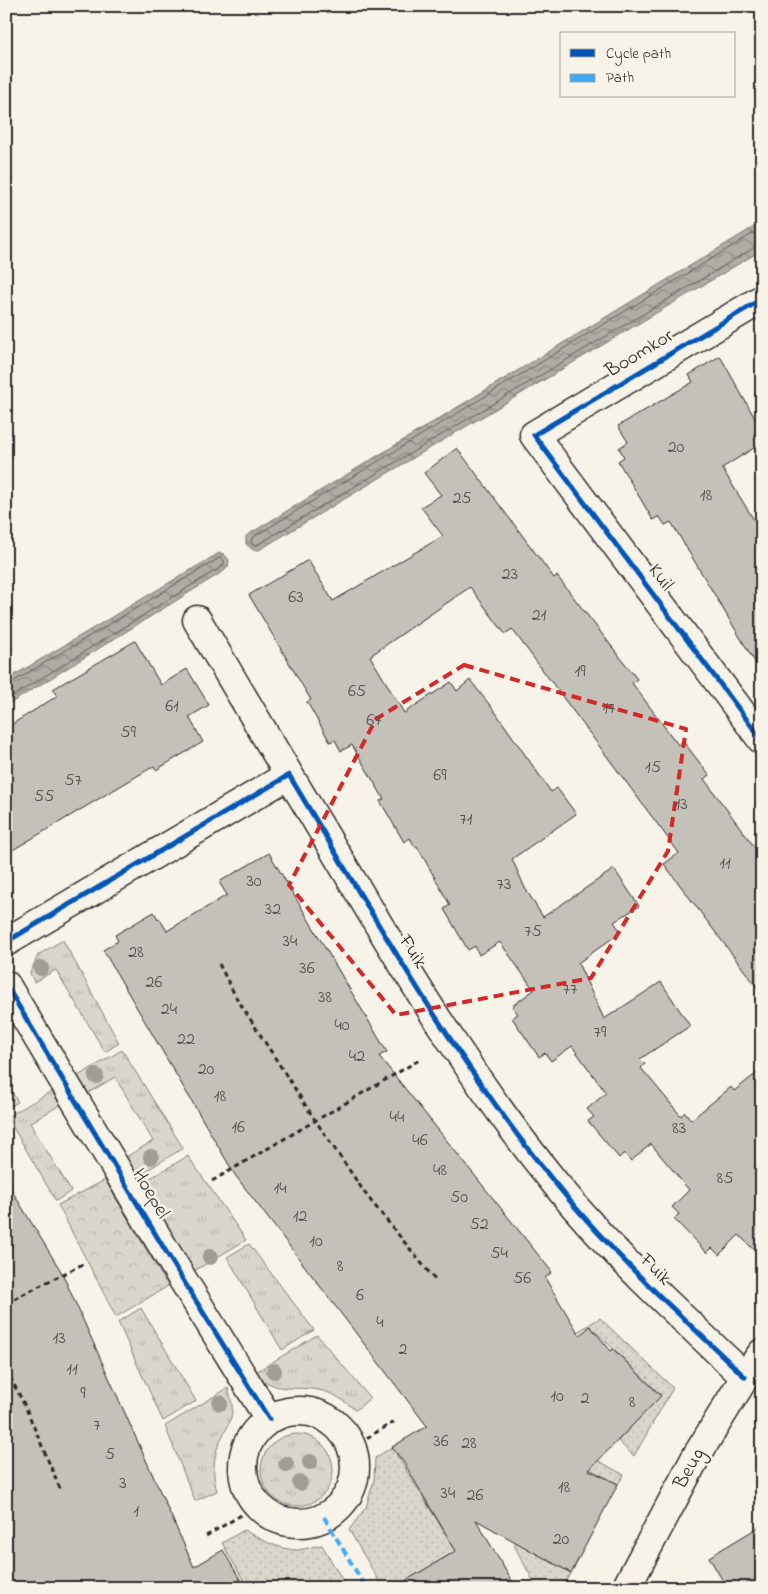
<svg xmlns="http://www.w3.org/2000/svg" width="768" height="1594" viewBox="0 0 768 1594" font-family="'Indie Flower',sans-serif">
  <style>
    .grass { fill: url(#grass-tufts); stroke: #82807c }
    .park { fill: url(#park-crowns); stroke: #82807c }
    .garden { fill: url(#garden-dots); stroke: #82807c }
    .water { fill: url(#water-waves); stroke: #7a7874 }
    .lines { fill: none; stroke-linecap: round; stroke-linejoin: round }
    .shore { stroke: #605f5b; stroke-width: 1 }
    .building { fill: #c4c1b9; stroke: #2b2b2b }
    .minor-casing { stroke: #2b2b2b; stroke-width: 31 }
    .path { stroke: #2b2b2b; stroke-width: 3; stroke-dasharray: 5 4; stroke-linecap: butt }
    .minor { stroke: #f7f3e8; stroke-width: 28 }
    .quiet { stroke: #3fa9f5; stroke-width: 4; stroke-dasharray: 8 4; stroke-linecap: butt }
    .cycleway-casing { stroke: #f7f3e8; stroke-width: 8 }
    .cycleway { stroke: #0057b8; stroke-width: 5 }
    .tree { fill: #9f9d96 }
    .marked { fill: none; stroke: #d62828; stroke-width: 4; stroke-dasharray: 10 6; stroke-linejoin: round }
    .labels { text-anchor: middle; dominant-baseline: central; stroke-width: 5; stroke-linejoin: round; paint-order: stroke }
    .number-label { font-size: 18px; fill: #51504e }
    .street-label { font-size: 20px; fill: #2b2b2b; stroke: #f7f3e8 }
  </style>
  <defs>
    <pattern id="grass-tufts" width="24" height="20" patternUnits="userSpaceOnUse" patternTransform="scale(1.25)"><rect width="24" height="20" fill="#dad6cc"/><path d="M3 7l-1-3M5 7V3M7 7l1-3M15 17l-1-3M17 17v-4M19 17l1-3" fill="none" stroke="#bbb8af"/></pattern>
    <pattern id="park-crowns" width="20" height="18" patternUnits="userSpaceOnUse" patternTransform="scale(1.25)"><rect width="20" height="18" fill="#dad6cc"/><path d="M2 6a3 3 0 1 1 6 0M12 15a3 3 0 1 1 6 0" fill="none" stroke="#bbb8af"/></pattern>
    <pattern id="garden-dots" width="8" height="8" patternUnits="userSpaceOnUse" patternTransform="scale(1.25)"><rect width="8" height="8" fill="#dad6cc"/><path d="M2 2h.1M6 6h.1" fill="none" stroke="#bbb8af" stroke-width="1.8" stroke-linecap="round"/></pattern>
    <pattern id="water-waves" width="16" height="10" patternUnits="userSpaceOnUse" patternTransform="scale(1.25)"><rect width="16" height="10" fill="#afaca4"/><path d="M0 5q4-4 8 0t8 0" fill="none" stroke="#8f8c86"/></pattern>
  </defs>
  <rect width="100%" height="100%" fill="#f7f3e8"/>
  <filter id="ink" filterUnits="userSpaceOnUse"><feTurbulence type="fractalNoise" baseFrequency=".02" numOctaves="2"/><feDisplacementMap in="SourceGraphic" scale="10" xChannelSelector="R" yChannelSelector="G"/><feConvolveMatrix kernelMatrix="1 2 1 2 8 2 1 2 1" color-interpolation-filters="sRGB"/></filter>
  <g filter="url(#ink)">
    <path class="grass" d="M63,940l56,103 -14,9 -49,-82 -22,12 -4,-9 8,-18z
      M122,1050l61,98 -45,28 -12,-19 27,-16 -38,-64 -27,16 -10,-17z
      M6,1082l12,20 -12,7z
      M52,1091l8,14 -30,18 41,68 -15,10 -49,-84z
      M188,1156l58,84 -52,31 -52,-88z
      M249,1244l65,86 -32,20 -55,-93z
      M141,1308l55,93 -33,20 -45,-99z
      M317,1335l53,63 -14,12c-12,-9 -23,-18 -38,-20 -26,-5 -43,5 -62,-18z
      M228,1388c2,8 5,16 4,24 -1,10 -7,19 -12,29 -7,16 -8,34 -3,50l-22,10 -30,-75z
      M261 1470a36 36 0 1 1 72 0a36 36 0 1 1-72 0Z"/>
    <path class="park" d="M105,1180l63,106 -52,31 -58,-112z"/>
    <path class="garden" d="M600,1318l73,70 -39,68 -16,-15 43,-46 -71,-69 -59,60 -18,-15z
      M551,1434l73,41 -6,9 -73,-39z
      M392,1447l64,104 -44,26 6,11h-35l-34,-58 17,-23 8,-27 1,-22z
      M244,1530c16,9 35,20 54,20 8,-1 16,-4 24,-5l25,43h-99l-26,-45z
      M516,1542l55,31 -10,15h-24l-23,-43z"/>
    <path class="water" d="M762,222v28l-503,300h-6l-7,-6v-8l3,-2z
      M219,553l5,1 5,6 -1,7 -4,4 -218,135v-26z"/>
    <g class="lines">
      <path class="shore" d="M762,228l-510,310 -1,4 3,3h3l500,-299h5
        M6,683h5l207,-124 3,-1 3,2v4l-3,3 -215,133"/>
    </g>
    <path class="building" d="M720,356l42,75v12l-40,25 40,65v141l-91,-152 -6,3 -6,-9 -6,4 -35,-59 6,-4 -5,-9 9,-6 -10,-16 75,-44 -4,-7z
      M457,448l97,130 3,-2 80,103 -5,4 46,62 5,-4 26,34 -5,4 58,78v137l-98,-130 15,-11 -167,-224 -7,5 -35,-47 -100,69 34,57 47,-31 6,9 13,-11 26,33 55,79 6,-4 19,26 -64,45 13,29 18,29 71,-48 25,37 -25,16 7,10 -43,31 26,56 57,-37 29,44 -50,33 5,5 -4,4 40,48 4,-4 6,8 40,-33 3,4 28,-22v189l-23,-23 -20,20 -7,-7 -5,5 -33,-34 5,-5 -7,-7 17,-17 -38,-46 -20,17 -7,-8 -5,5 -31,-37 6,-4 -7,-8 19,-16 -34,-47 -21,15 -6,-8 -6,4 -27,-39 6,-4 -6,-8 22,-16 -34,-48 -21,13 -4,-9 -7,4 -24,-41 6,-4 -33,-59 -2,1 -5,-9 -6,4 -24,-41 4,-2 -32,-54 -11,6 -6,-11 -5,2 -23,-40 4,-2 -62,-105 59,-35 25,41 110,-65 -22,-29 20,-12 -17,-22z
      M135,641l26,44 26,-16 22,36 -20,12 14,25 -47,28 -2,-4 -148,88v-126l51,-32 -4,-7z
      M269,853l118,199 -8,4 173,216 -7,6 35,58 10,-10 21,25 2,-2 48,47 -72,74 29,14 -47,89 -95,-53 40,68h-123l63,-37 -52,-88 -12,-16 35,-21 -192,-251 -132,-225 15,-9 -3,-6 39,-23 4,7 1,-1 8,13 60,-36 -8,-13z
      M6,1181l56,92 132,294 29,-17 22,38h-239z
      M762,1525v63h-35l-18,-31z"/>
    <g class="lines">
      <g class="minor-casing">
        <path id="minor" d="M762,299l-228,136 228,305
          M197,620l92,155
          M6,942l283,-167c84,139 163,282 266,408 35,43 73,83 112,120 26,25 52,49 78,74
          M6,985l177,295 86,139
          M243 1467a56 56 0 1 1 112 0a56 56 0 1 1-112 0Z
          M626,1588l71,-133 48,-78 17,-24"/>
      </g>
      <path class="path" d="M6,722l2,-1
        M219,964l17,33 79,123 52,76 69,85
        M212,1181l209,-122
        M6,1303l77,-39
        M6,1369l19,37 36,85
        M351,1447l43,-25
        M206,1536l52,-31"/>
      <use href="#minor" class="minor"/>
      <path class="quiet" d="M324,1517l42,71"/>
      <g class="cycleway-casing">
        <path id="cycleway" d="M762,299l-228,136 228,305
          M6,942l283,-167c84,139 163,282 266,408 35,43 73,83 112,120 26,25 52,49 78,74
          M6,985l177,295 86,139"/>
      </g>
      <use href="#cycleway" class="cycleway"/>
    </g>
    <g class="tree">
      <circle cx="41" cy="968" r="8"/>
      <circle cx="96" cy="1076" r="8"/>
      <circle cx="151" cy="1157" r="8"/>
      <circle cx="210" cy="1257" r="8"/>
      <circle cx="274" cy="1371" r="8"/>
      <circle cx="220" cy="1403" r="8"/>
      <circle cx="310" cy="1462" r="8"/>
      <circle cx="286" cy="1464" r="8"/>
      <circle cx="300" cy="1483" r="8"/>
    </g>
  </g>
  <path class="marked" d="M464,665l222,64 -18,122 -77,127 -195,37 -107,-130 87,-166z"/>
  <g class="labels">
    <g class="number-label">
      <text x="676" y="448">20</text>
      <text x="706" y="496">18</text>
      <text x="462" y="499">25</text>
      <text x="510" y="575">23</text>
      <text x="296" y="598">63</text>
      <text x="539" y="616">21</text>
      <text x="580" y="672">19</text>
      <text x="357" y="692">65</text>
      <text x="172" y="707">61</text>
      <text x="609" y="709">17</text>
      <text x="374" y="721">67</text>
      <text x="128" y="733">59</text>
      <text x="653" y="768">15</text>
      <text x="440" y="776">69</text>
      <text x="73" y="781">57</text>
      <text x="44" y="797">55</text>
      <text x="681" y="805">13</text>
      <text x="466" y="820">71</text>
      <text x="725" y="864">11</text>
      <text x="254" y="882">30</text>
      <text x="504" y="885">73</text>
      <text x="273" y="910">32</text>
      <text x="533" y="932">75</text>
      <text x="290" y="942">34</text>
      <text x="136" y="953">28</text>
      <text x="307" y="969">36</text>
      <text x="154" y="983">26</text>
      <text x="570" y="990">77</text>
      <text x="325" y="998">38</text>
      <text x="169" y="1010">24</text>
      <text x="342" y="1026">40</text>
      <text x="600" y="1033">79</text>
      <text x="186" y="1040">22</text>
      <text x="357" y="1057">42</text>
      <text x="206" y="1070">20</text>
      <text x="220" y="1097">18</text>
      <text x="397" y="1118">44</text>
      <text x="238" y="1128">16</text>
      <text x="679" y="1129">83</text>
      <text x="420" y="1141">46</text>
      <text x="440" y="1171">48</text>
      <text x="725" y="1179">85</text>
      <text x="280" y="1189">14</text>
      <text x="459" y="1198">50</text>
      <text x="300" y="1217">12</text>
      <text x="479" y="1225">52</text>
      <text x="316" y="1242">10</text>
      <text x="499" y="1254">54</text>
      <text x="340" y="1267">8</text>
      <text x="522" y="1279">56</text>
      <text x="360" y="1296">6</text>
      <text x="380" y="1323">4</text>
      <text x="59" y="1339">13</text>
      <text x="403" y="1350">2</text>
      <text x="72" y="1370">11</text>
      <text x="83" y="1394">9</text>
      <text x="557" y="1397">10</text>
      <text x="585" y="1399">2</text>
      <text x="632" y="1403">8</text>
      <text x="97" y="1426">7</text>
      <text x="441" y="1442">36</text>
      <text x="469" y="1444">28</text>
      <text x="110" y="1455">5</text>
      <text x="123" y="1484">3</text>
      <text x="564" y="1488">18</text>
      <text x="448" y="1494">34</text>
      <text x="475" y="1496">26</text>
      <text x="136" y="1512">1</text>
      <text x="561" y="1540">20</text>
    </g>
    <g class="street-label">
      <text transform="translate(640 354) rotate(-31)">Boomkor</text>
      <text transform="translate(660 578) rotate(53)">Kuil</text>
      <text transform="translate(412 952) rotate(58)">Fuik</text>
      <text transform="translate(150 1194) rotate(59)">Hoepel</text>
      <text transform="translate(655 1270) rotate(45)">Fuik</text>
      <text transform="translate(690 1469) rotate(-61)">Beug</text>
    </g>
  </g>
  <rect width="768" height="1594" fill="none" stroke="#f7f3e8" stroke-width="25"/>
  <rect x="12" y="12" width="743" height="1569" fill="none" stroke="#2b2b2b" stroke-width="2" filter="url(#ink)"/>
  <rect x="560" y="32" width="175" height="65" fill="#f7f3e8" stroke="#a5a39c"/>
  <rect x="570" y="49" width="25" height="8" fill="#0057b8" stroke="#a5a39c"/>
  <text x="606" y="58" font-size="15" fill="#2b2b2b">Cycle path</text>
  <rect x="570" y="74" width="25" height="8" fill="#3fa9f5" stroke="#a5a39c"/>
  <text x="606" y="82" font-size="15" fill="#2b2b2b">Path</text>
</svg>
